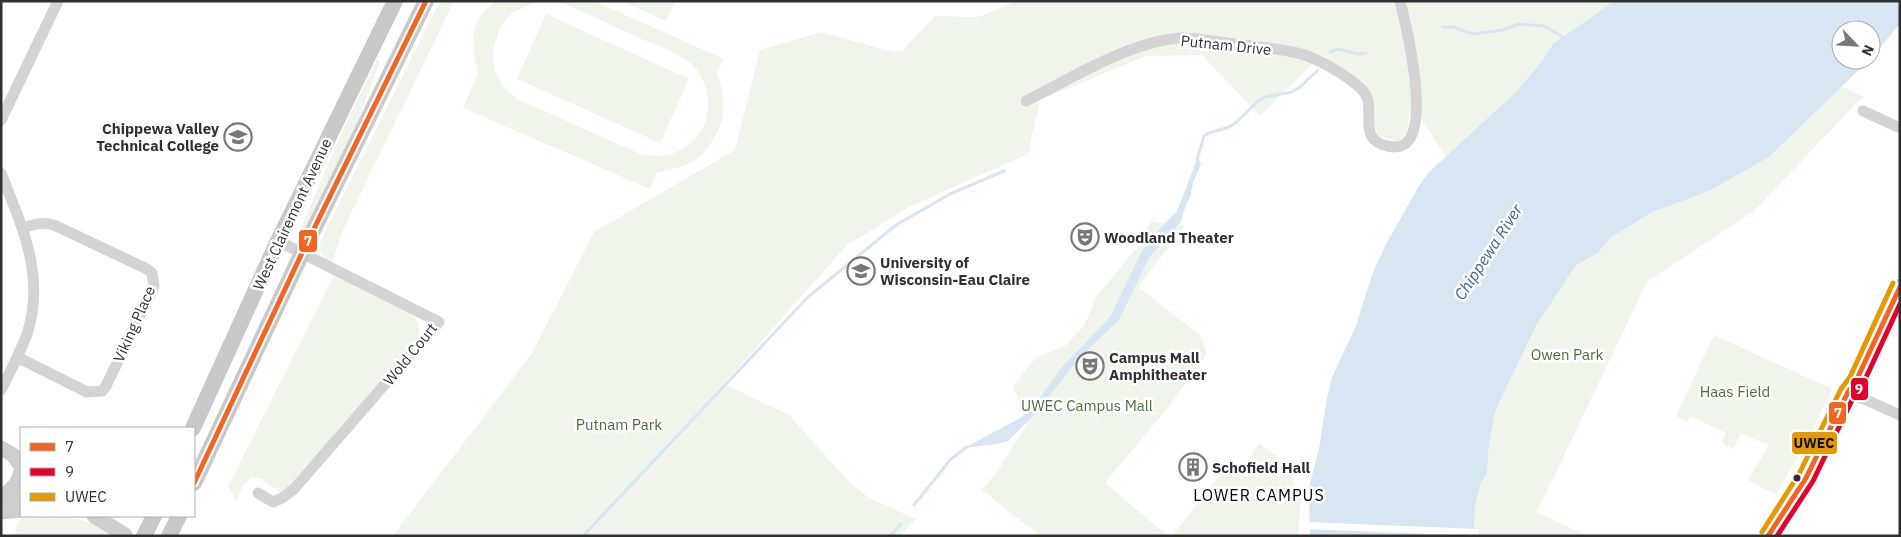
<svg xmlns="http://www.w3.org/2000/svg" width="1901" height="537" viewBox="0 0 1901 537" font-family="'IBM Plex Sans',sans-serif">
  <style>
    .green { fill: #f0f5ec; fill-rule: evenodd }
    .water { fill: #d8e5f3 }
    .pier { fill: #fff }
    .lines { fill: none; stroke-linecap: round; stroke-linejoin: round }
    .stream { stroke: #d8e5f3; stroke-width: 3 }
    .minor { stroke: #d4d4d4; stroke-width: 11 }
    .secondary { stroke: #cecece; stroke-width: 15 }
    .primary { stroke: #c8c8c8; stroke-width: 16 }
    .bus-1-casing { stroke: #fff; stroke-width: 9 }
    .bus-2-casing { stroke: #fff; stroke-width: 9 }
    .bus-3-casing { stroke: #fff; stroke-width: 9 }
    .bus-1 { stroke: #f26522; stroke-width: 5 }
    .bus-2 { stroke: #e4002b; stroke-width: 5 }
    .bus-3 { stroke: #e39a05; stroke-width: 5 }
    .bus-dot { fill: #303030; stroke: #fff; stroke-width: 2 }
    .labels { text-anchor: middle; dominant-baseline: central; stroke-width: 5; stroke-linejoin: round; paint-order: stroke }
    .street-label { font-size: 15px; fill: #303030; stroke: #fff }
    .poi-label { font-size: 15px; font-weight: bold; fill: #303030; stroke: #fff; text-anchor: start }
    .park-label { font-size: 15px; fill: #4b6e3a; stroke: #fff }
    .water-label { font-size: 16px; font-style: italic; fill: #396496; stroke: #fff }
    .neighbourhood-label { font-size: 16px; letter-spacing: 1px; fill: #000; stroke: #fff }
    .line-badge { stroke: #fff; stroke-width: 2 }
    .badge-label { font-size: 14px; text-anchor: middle; font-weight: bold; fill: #fff }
    .pale-badge-label { font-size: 14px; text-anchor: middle; font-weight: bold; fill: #111 }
  </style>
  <rect width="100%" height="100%" fill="#fff"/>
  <path class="green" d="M440,1h14l-111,229 -11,33c-11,-5 -14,-11 -11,-23z
    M496,1h98l130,58 -7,14c10,27 10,50 -9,74 -3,4 -6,9 -10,11 -12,9 -26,11 -41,14l-7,17 -187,-81 15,-35 -5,-24 1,-20 9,-17zM550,1l17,4c24,11 47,21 70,32 20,9 46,16 60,33 7,10 10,20 11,32 1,14 -4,28 -14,38 -17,16 -34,19 -56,13l-121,-54 -14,-12 -8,-16 -2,-21 7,-23 12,-14 21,-10z
    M621,1h54l-9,20z
    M1017,1h597l-61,43 -11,17 -26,31 -70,65 -25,-39 -12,-4 -1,17 -8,10h-4l-18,-5c-5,-12 -3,-23 -4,-35 -3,-19 -39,-37 -54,-47l-6,8 -54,54 -58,-61 -56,1 -106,44 -12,54 -117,52 -64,39 -123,139 65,31 63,70 19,14 45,20 -16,17h-507l139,-183 62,-121 141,-82 25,-100 61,-18 65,18 16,1 33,-35 43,1z
    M546,14l143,65 -29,64 -143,-64z
    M377,60l3,2 -25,66 -52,105 -3,-2 42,-100z
    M1841,86l23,11 -10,7 -3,5 -97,102 -107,71 -110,230 50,24h-110l-3,-11 1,-18 5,-23 7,-10 2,-31 7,-34 40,-83 40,-61 22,-12 12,-15 44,-26 55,-21 60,-34z
    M1151,221l34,5 -47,61 62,48 7,19 -35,48 -67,81 63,53h-128l-58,-46 19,-24 26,-42 -14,-38 23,-28 30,-13 18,-19 12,-29 44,-53z
    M334,275l74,37c11,8 14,16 9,30l-132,149 -4,2 -19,-14 -10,-2 -9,8 -7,16 -8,-15z
    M1714,335l118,54 -25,52 -31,54 -28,-15 21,-35 -28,-12 -8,16 -11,-6 4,-10 -36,-17 -3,6 -11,-6z
    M1259,443l17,13 13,16 12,27 -3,37h-126l60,-76 13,7z
    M34,516c27,0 55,-1 76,20h-96l6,-17z"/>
  <path class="water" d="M1614,1h286v23l-29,34v-28h-30v30h28l-100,97 -60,34 -56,21 -43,26 -12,15 -22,12 -40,61 -40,83 -7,34 -2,31 -7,10 -5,23 -1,18 3,11h-167l-1,-49 10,-38 8,-51 5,-21 24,-51 16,-51 13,-29 35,-62 9,-12 87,-80 26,-31 11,-17z
    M1198,157l3,7 -8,19 -3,14 -5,11 -5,15 -31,35 -30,62 -39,37 -44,56 -28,28 -12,3 -32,4 58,-31 12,-11 28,-39 48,-50 32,-66 11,-15 24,-25z"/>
  <path class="pier" d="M1307,522l171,7 2,7 -173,-7z"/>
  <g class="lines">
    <path class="stream" d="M1443,27h10l20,7 30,-4 16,-6 25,2 19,11 2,4
      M1330,52l8,-3 20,5 8,-1
      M1197,160l7,-24 5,-3 20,-6 9,-6 20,-20 7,-4 27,-5 8,-5 18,-17
      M914,505l37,-46 16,-12
      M583,536l225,-239 88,-72 54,-31 54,-23
      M890,536l11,-12"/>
    <path class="minor" d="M1026,101c46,-23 101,-58 153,-63 17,-1 45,5 64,7 22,3 46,4 67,12 15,6 43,22 54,35 13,17 -8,47 23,54 6,1 12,2 18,-2 25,-18 2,-116 -5,-143
      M1863,111l37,17
      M1,120l57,-119
      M1,173c21,54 45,103 26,161 -7,19 -17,38 -26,56
      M17,357l70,35 15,-1 4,-5 48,-100 -2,-13 -5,-4 -93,-44c-12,-3 -20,-1 -31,3
      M1848,392l52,23
      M258,493l15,9 9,-4 12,-9 145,-167 -161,-81"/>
    <path class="secondary" d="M1,448l12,7 8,11
      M1,496c11,-5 18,-13 20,-25
      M1,496l20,5
      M1,512l20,-2
      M94,516l31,19
      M1768,536l38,-58 42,-86 8,-11 44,-95"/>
    <path class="primary" d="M193,428l85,-187 117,-240
      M194,483l108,-230 124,-252
      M144,536l10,-20
      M169,536l10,-20"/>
    <g class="bus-1-casing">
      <path id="bus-1" d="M194,483l108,-230 124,-252
        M1768,536l38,-58 42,-86 8,-11 44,-94"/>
    </g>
    <g class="bus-2-casing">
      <path id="bus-2" d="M1777,536l36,-55 41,-85 9,-12 37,-80"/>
    </g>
    <g class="bus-3-casing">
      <path id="bus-3" d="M1762,532l37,-58 42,-85 9,-12 43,-94"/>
    </g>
    <use href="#bus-1" class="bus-1"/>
    <use href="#bus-2" class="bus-2"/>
    <use href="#bus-3" class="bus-3"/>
  </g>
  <defs>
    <g id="university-ring" transform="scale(1.4375)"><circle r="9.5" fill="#fff" stroke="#787878" stroke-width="1.5"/><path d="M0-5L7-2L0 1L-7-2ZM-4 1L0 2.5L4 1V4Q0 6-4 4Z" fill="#787878"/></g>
    <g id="theatre-ring" transform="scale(1.4375)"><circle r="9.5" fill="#fff" stroke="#787878" stroke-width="1.5"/><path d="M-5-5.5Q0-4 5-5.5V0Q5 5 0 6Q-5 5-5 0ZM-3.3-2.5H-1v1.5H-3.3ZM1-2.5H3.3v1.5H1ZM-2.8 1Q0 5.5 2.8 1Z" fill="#787878"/></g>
    <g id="building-ring" transform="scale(1.4375)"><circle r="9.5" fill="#fff" stroke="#787878" stroke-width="1.5"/><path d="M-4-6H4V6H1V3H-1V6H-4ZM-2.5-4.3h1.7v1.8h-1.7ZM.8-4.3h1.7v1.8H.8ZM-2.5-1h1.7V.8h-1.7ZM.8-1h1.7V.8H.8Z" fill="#787878"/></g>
  </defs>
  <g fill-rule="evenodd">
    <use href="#university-ring" x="238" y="137"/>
    <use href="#theatre-ring" x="1085" y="237"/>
    <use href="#university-ring" x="861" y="271"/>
    <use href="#theatre-ring" x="1090" y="366"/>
    <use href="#building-ring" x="1193" y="467"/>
  </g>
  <circle class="bus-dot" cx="1797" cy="478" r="4.5"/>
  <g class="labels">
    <g class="street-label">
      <text transform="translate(1226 45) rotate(6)">Putnam Drive</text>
      <text transform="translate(292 214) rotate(-65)">West Clairemont Avenue</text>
      <text transform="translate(134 324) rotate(-66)">Viking Place</text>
      <text transform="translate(410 354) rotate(-51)">Wold Court</text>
    </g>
    <g class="poi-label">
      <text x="219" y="128" text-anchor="end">Chippewa Valley<tspan x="219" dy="17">Technical College</tspan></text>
      <text x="1104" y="237">Woodland Theater</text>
      <text x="880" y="262">University of<tspan x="880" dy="17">Wisconsin-Eau Claire</tspan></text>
      <text x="1109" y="357">Campus Mall<tspan x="1109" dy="17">Amphitheater</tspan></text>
      <text x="1212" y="467">Schofield Hall</text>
    </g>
    <g class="park-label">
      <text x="1567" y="354">Owen Park</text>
      <text x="1735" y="391">Haas Field</text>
      <text x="1087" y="405">UWEC Campus Mall</text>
      <text x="619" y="424">Putnam Park</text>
    </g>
    <g class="water-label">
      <text transform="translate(1488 252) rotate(-57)">Chippewa River</text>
    </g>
    <g class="neighbourhood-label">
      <text x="1259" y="495">LOWER CAMPUS</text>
    </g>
  </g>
  <g class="line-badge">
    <rect x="298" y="229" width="20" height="24" rx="5" fill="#f26522"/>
    <rect x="1850" y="377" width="19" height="24" rx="5" fill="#e4002b"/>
    <rect x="1828" y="401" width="19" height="24" rx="5" fill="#f26522"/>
    <rect x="1791" y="431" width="47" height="24" rx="5" fill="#e39a05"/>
  </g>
  <g class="badge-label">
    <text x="308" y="246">7</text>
    <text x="1859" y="394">9</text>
    <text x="1838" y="418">7</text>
  </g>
  <g class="pale-badge-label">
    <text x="1814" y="448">UWEC</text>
  </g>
  <rect width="1901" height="537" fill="none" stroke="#303030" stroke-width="5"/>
  <rect x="20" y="427" width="175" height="90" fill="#ffffff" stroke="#acacac"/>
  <rect x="30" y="443" width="25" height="8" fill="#f26522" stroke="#acacac"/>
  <text x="65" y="452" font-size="15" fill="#303030">7</text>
  <rect x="30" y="468" width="25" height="8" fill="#e4002b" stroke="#acacac"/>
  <text x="65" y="477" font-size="15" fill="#303030">9</text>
  <rect x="30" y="493" width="25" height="8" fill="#e39a05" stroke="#acacac"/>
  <text x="65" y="502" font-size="15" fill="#303030">UWEC</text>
  <g transform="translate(1856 45) rotate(115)"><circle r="24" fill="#ffffff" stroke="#acacac"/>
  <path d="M0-4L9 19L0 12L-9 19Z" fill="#787878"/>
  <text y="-8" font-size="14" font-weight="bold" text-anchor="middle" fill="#303030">N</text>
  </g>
</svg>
